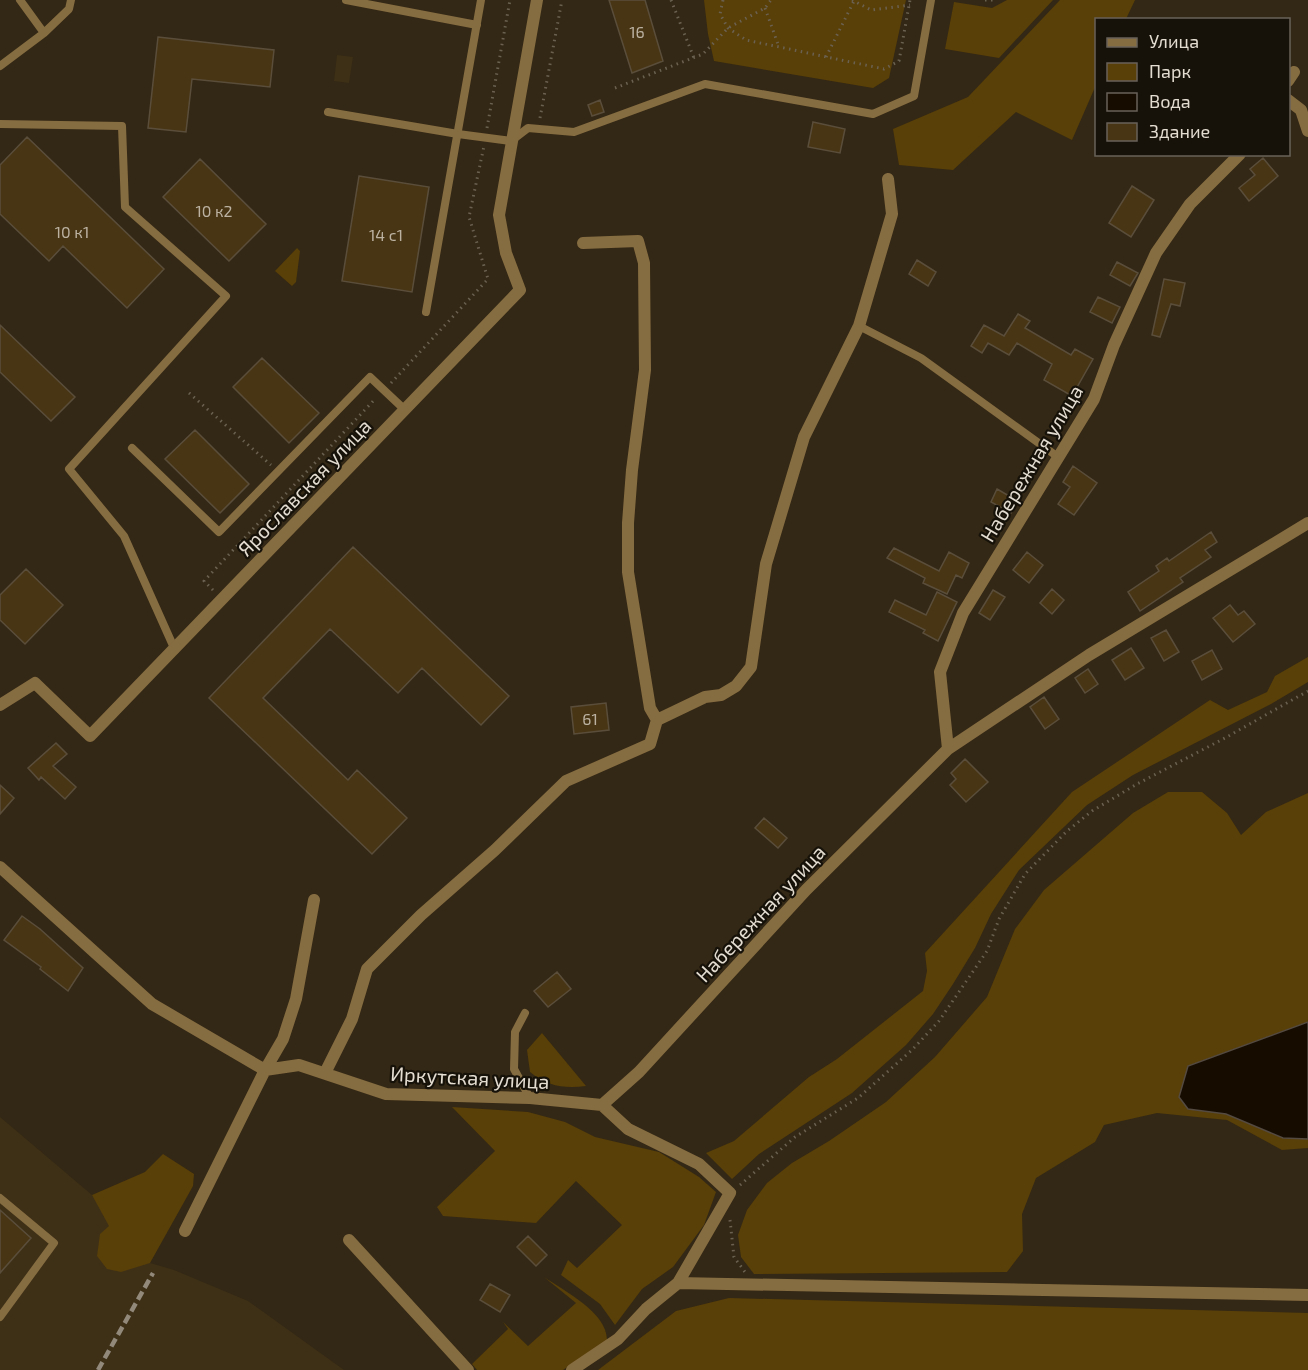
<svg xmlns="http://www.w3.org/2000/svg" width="1308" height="1370" viewBox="0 0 1308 1370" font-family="'Exo 2',sans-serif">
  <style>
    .built { fill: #3e3017 }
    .green { fill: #593f08 }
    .water { fill: #160c00; stroke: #544a3f; stroke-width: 1.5 }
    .building { fill: #483514; stroke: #5a4e3b; stroke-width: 1.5 }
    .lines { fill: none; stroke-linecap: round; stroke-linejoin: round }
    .path { stroke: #6b6151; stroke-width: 3; stroke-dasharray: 1.5 4.5; stroke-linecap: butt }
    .lane { stroke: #866c41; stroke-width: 8 }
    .street { stroke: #866c41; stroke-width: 12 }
    .rail { stroke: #92897b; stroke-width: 4.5; stroke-dasharray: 9 4.5; stroke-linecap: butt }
    .labels { text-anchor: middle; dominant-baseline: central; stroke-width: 4.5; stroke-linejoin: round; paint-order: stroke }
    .number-label { font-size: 16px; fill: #bcb2a2 }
    .street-label { font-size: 20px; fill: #e3dcd1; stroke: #161109 }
  </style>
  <rect width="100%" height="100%" fill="#332815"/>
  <path class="built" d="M337,55l16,2 -4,26 -15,-2z
    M0,1117l92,78 58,68 24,7 74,31 96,69h-344z"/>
  <path class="green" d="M704,0h202l-17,78 -16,10 -159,-27 -6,-27z
    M1007,0h46l-54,58 -54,-9 9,-47 38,6z
    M1060,0h75l-9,19 -30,1v65l-24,55 -56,-28 -63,58 -54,-5 -6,-36 75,-32z
    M297,248l3,3 -4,31 -4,4 -17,-15z
    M1308,657v25l-37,22 -138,71 -46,30 -68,65 -28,44 -16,34 -22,36 -20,30 -27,31 -54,48 -93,61 -27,25 -26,-26 28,-12 75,-64 28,-18 86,-68 4,-20 -2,-18 147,-161 138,-92 18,10 39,-18 8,-16z
    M1168,792h34l25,21 14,22 25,-23 42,-19v229l-120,44v43l38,5 57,24 25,1v9l-26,2 -55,-30 -70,-7 -53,12 -9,17 -59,36 -14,36 1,37 -16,21 -253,2 -13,-17 -3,-22 9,-25 20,-27 25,-20 37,-22 57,-39 49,-45 52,-60 28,-68 29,-39 89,-77z
    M542,1033l44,53c-22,3 -39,0 -56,-14l-3,-22z
    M452,1107l76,5 37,10 30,15 64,15 40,25 17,15 -12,33 -31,42 -31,22 -27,36 -15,-21 -39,-29 7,-15 9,8 45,-43 -46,-44 -40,42 -93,-7 -6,-9 58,-56z
    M163,1154l31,20 -1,12 -43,77 -29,9 -14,-3 -10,-13 3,-22 9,-8 -17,-31 53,-23z
    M544,1277c20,14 63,35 63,63l-44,30h-86l-5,-6 36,-35 -5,-7 25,24 48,-43z
    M729,1298l579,15v57h-710l78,-59z"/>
  <path class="water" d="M1308,1022v117l-25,-1 -57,-24 -38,-5 -9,-12 9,-31z"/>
  <path class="building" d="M609,0h36l18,61 -31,12z
    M158,37l116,13 -4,37 -78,-8 -6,53 -38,-4z
    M600,100l4,12 -12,4 -4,-11z
    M813,122l32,7 -5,24 -32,-6z
    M27,137l137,132 -37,39 -64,-62 -14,15 -49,-47v-49z
    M1263,158l15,18 -29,25 -10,-13 16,-13 -5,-6z
    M200,159l66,65 -37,37 -66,-64z
    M359,176l70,11 -17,105 -70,-11z
    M1132,186l22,14 -23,37 -22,-14z
    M917,260l19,12 -8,14 -19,-12z
    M1117,262l21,11 -8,13 -20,-11z
    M1164,279l21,4 -5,23 -9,-2 -11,33 -8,-2z
    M1098,297l22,10 -8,16 -22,-11z
    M1018,314l12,7 -5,7 46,27 4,-6 18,10 -21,37 -28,-16 8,-16 -35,-21 -8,12 -21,-12 -6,10 -11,-7 13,-21 20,11z
    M0,325l75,72 -24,24 -51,-49z
    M262,358l57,55 -30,30 -56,-56z
    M195,430l54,54 -29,29 -55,-54z
    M1073,466l24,17 -23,32 -16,-11 12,-17 -7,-5z
    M997,489l21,12 -7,12 -20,-11z
    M1211,532l6,10 -12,8 6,7 -31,21 3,4 -43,29 -12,-19 31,-21 -3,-5 11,-8 2,3z
    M353,547l156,149 -28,29 -59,-57 -24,25 -68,-64 -67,69 85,82 9,-10 50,48 -35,36 -163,-156z
    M894,548l45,23 10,-19 20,11 -7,15 -6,-3 -9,19 -24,-11 2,-5 -38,-20z
    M1027,552l16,13 -14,18 -16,-13z
    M26,569l37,36 -38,39 -25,-24v-25z
    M1052,589l12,11 -12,14 -12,-11z
    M993,590l12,7 -15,23 -11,-7z
    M937,592l20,10 -19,39 -15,-8 2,-3 -36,-18 6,-12 31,15z
    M1230,605l8,10 6,-4 11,13 -22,18 -20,-24z
    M1166,630l13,22 -15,9 -13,-23z
    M1131,648l13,20 -19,12 -13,-20z
    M1212,650l10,19 -20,11 -10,-19z
    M1088,669l10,15 -13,9 -10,-15z
    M1044,697l15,22 -14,10 -15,-22z
    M606,703l3,27 -35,4 -3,-27z
    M56,743l11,11 -14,12 23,21 -11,12 -24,-22 -2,3 -11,-12z
    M965,759l23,23 -22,20 -16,-17 6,-6 -5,-6z
    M0,785l14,13 -14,16z
    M764,818l23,20 -9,10 -23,-20z
    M22,916l18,13 43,39 -15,23 -28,-22 1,-2 -37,-27z
    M557,972l14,17 -23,18 -14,-16z
    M0,1210l31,28 -31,35z
    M528,1236l19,19 -11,11 -19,-19z
    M490,1284l20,11 -10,17 -20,-12z"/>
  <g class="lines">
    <path class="path" d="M671,0l23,58
      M723,0l-3,14 8,14 18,12 138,29 15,-8 11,-61
      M852,0l19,10 39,-5
      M985,0h12
      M765,8l14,39
      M826,57l28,-56
      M615,88l88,-34 25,-26 37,-20 6,-8
      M540,118l22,-118
      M487,128l23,-128
      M391,383l97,-104 -19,-62 15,-71
      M189,393l82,72
      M213,590l-9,-9 172,-183
      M740,1185l55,-48 63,-39 54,-48 27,-29 48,-70 12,-32 26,-45 41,-42 26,-21 45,-27 88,-46 83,-47
      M730,1220l4,37 11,15"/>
    <path class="lane" d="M20,0l24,33
      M346,0l131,25
      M0,66l44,-33 25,-24 2,-9
      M328,112l130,22 53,7 17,-13 46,4 131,-48 168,30 41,-18 17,-96
      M0,124l122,2 3,81 101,89 -157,173 55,67 51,114
      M426,312l55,-312
      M859,326l62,32 137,99
      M132,448l87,84 151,-155 35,33
      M525,1013l-10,19 -1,37 16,29
      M0,1198l54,45 -54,74"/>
    <path class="street" d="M1288,81l6,-9
      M1288,100l13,10 7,21
      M0,705l35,-22 55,53 430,-446 -14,-37 -7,-38 38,-215
      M657,720l48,-23 16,-2 15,-9 15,-19 15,-103 38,-127 55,-111 33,-112 -4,-35
      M948,749l-8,-77 23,-59 131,-214 20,-54 42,-92 34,-49 50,-50
      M0,867l152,137 113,66 34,-5 87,29 144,4 72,7 26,24 71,35 31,29 -52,90 -32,26 -28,30 -46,31
      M325,1073l27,-54 15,-50 54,-54 74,-65 71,-69 84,-37 7,-24 -7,-12 -22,-136v-49l4,-53 13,-100 -1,-107 -6,-22 -55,2
      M602,1105l37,-33 167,-182 142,-141 141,-94 219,-132
      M185,1231l80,-161 18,-31 13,-40 18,-99
      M349,1240l119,130
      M678,1283l630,12"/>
    <path class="rail" d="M98,1370l55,-97"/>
  </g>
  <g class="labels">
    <g class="number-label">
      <text x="637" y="31">16</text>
      <text x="214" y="210">10 к2</text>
      <text x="72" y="231">10 к1</text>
      <text x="386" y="234">14 с1</text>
      <text x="590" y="718">61</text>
    </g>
    <g class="street-label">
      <text transform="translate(1031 463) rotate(-59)">Набережная улица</text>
      <text transform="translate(304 487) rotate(-46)">Ярославская улица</text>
      <text transform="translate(760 913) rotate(-47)">Набережная улица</text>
      <text transform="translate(470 1077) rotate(3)">Иркутская улица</text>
    </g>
  </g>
  <rect x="1095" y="18" width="195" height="138" fill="#161109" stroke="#686259" stroke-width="1.5"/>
  <rect x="1107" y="38" width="30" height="9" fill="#866c41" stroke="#686259" stroke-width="1.5"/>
  <text x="1149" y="48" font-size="18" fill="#e3dcd1">Улица</text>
  <rect x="1107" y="63" width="30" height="18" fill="#593f08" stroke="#686259" stroke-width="1.5"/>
  <text x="1149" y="78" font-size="18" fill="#e3dcd1">Парк</text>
  <rect x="1107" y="93" width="30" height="18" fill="#160c00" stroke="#686259" stroke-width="1.5"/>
  <text x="1149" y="108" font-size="18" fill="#e3dcd1">Вода</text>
  <rect x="1107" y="123" width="30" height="18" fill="#483514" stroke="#686259" stroke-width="1.5"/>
  <text x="1149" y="138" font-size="18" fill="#e3dcd1">Здание</text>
</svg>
